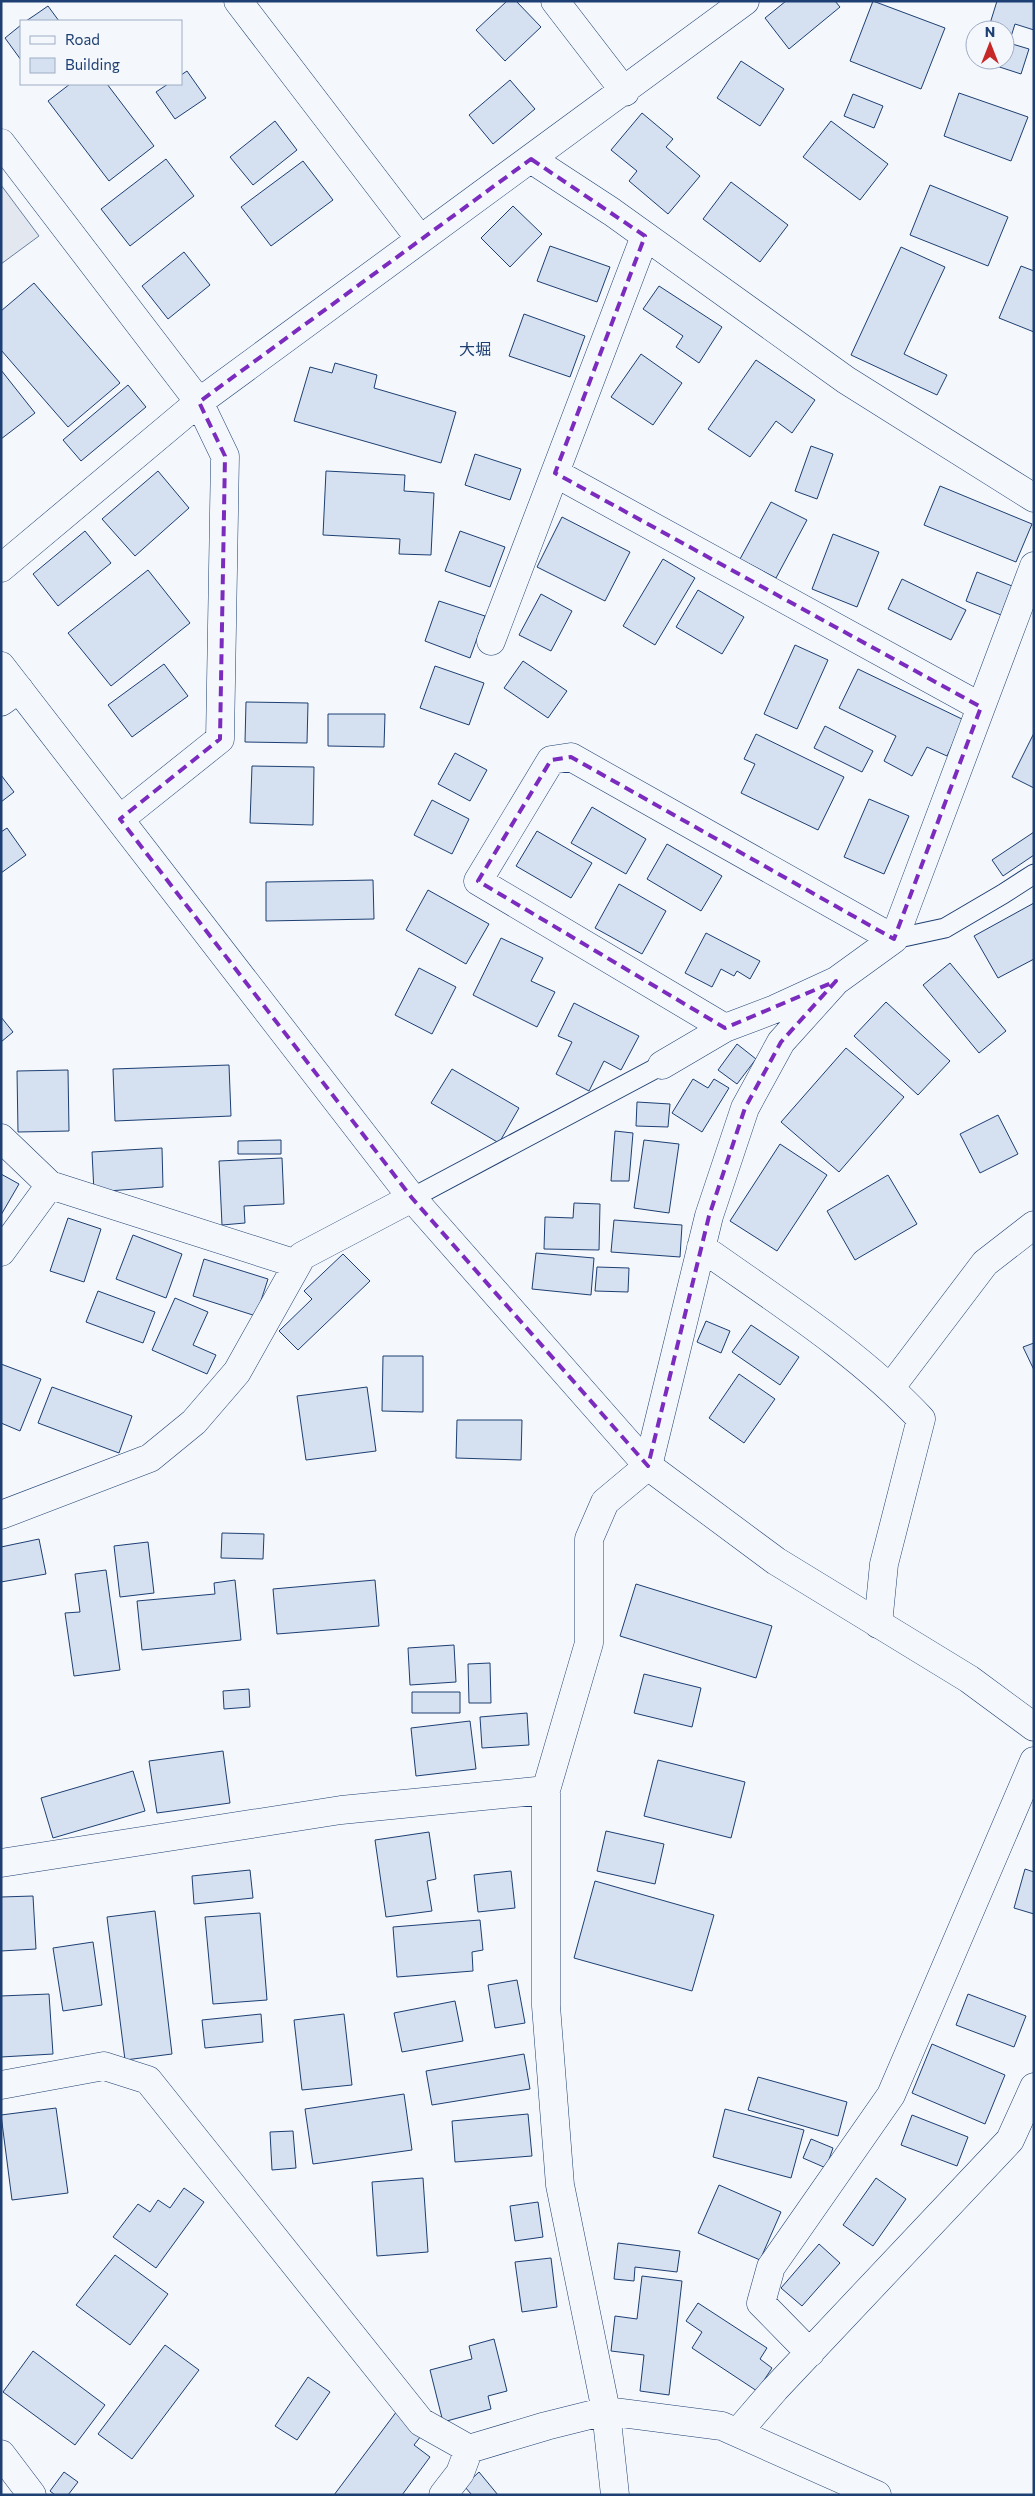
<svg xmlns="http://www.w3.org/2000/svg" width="1035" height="2496" viewBox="0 0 1035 2496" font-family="Commissioner,'Noto Sans JP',sans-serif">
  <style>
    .parking { fill: #e3e8f0; stroke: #687fa3 }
    .building { fill: #d5e0f0; stroke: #1d3f73 }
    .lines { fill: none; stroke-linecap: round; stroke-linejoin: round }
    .service-casing { stroke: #1d3f73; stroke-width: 21 }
    .minor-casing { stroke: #1d3f73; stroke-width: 29 }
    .tertiary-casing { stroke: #1d3f73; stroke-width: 29 }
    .service { stroke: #f4f7fb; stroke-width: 19 }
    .minor { stroke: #f4f7fb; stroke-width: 28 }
    .tertiary { stroke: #f4f7fb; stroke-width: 28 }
    .marked { fill: none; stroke: #7b2cbf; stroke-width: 4; stroke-dasharray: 10 6; stroke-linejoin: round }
    .labels { text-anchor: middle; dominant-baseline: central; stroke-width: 4; stroke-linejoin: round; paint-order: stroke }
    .neighbourhood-label { font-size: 16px; fill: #1d3f73; stroke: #f4f7fb }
  </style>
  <rect width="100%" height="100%" fill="#f4f7fb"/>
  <path class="parking" d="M1,185l38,51 -38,28z"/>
  <path class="building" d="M507,1h9l25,26 -36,34 -29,-31z
    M786,1h49l5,6 -51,42 -24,-31z
    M873,1l72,27 -24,61 -71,-28z
    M997,1h37v29l-19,-6 -6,19 20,6 -8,25 -43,-14h27v-30h-17z
    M48,6l11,15h-33l9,-6z
    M21,25v35l-16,-22z
    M741,61l43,28 -24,37 -43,-28z
    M187,71l19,27 -31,21 -19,-27 12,-8h13v-9z
    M510,80l25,29 -42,35 -24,-29z
    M70,84h37l47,62 -45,35 -61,-80z
    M959,93l69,24 -17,44 -67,-25z
    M853,94l30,12 -9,22 -30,-12z
    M642,113l31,26 -7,8 34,29 -32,38 -39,-33 8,-10 -26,-21z
    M275,121l22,29 -44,35 -23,-28z
    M831,121l57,43 -28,36 -57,-43z
    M166,159l28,37 -64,50 -29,-37z
    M303,161l30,39 -62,46 -30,-39z
    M731,182l57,43 -28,37 -57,-43z
    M930,185l78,32 -20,49 -78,-31z
    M513,206l29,28 -32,33 -29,-29z
    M550,246l60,21 -13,35 -60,-21z
    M901,247l44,20 -41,87 43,21 -10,20 -86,-40z
    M184,252l26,33 -42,34 -26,-33z
    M1021,266l13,5v61l-35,-14z
    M34,283l86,100 -52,44 -67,-77v-39z
    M659,286l63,41 -23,36 -23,-16 7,-11 -40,-27z
    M524,314l61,22 -15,41 -61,-21z
    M641,354l41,29 -29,42 -42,-28z
    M756,360l59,40 -23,33 -16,-12 -26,36 -42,-28z
    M335,363l42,12 -3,13 82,24 -15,51 -147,-42 16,-54 22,6z
    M1,370l34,43 -34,26z
    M128,385l18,22 -65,54 -18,-21z
    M811,446l22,8 -16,45 -22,-8z
    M475,454l46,15 -11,31 -45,-15z
    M158,471l31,37 -54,48 -33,-37z
    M326,471l79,4 -1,16 30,2 -3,62 -32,-1 1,-15 -77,-4z
    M940,486l92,38 -16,38 -92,-37z
    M771,502l36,18 -31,58 -36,-19z
    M562,517l68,35 -25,49 -68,-34z
    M85,531l26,32 -53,43 -25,-32z
    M460,531l45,16 -15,40 -45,-16z
    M833,534l46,18 -22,55 -45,-18z
    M663,559l32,19 -40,67 -32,-19z
    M148,570l42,53 -79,63 -43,-53z
    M977,572l35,14 -11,29 -35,-14z
    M902,579l64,31 -15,30 -63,-31z
    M698,590l46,27 -22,37 -46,-27z
    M541,594l31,17 -21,40 -32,-16z
    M439,601l46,15 -15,42 -45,-17z
    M795,645l33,15 -31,69 -33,-15z
    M523,661l44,30 -19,27 -44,-30z
    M164,664l24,32 -56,41 -24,-32z
    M435,666l49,17 -15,42 -49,-17z
    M858,669l106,51 -17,36 -20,-9 -15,29 -28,-15 12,-25 -57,-28z
    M246,702l62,1 -1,40 -62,-1z
    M328,714h57l-1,33 -56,-1z
    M825,726l48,25 -11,21 -48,-24z
    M1034,733v55l-22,-11z
    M756,734l88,43 -26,53 -77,-37 14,-29 -11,-5z
    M455,753l32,17 -17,31 -32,-17z
    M252,766l62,1 -1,58 -63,-2z
    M1,775l13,17 -13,10z
    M869,799l40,17 -25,58 -40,-17z
    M432,800l37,19 -17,35 -38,-19z
    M592,807l54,32 -20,35 -55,-31z
    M7,828l19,27 -25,18v-41z
    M537,831l55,32 -21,35 -55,-32z
    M1034,832v23l-31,21 -11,-16z
    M667,844l55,32 -21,35 -54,-32z
    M373,880l1,39 -108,2v-39z
    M619,884l47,27 -24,43 -47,-26z
    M428,890l61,34 -23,40 -60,-34z
    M1034,903v56l-36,19 -24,-42z
    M706,933l54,28 -10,18 -13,-8 -3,5 -13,-7 -9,18 -27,-14z
    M501,938l42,20 -12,23 24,11 -18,35 -64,-32z
    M950,963l56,68 -27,22 -56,-68z
    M419,968l37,19 -24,47 -37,-19z
    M886,1002l64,59 -32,34 -64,-59z
    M574,1003l65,33 -18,34 -17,-9 -15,30 -33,-17 16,-32 -14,-6z
    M1,1017l12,15 -12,10z
    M737,1044l19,15 -19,25 -19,-14z
    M846,1048l58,49 -65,75 -58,-50z
    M229,1065l2,51 -116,5 -2,-52z
    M452,1069l67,39 -20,35 -68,-40z
    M68,1070l1,61 -51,1 -1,-61z
    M693,1079l15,9 6,-9 15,9 -27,44 -30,-19z
    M637,1102l33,2 -2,23 -32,-1z
    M998,1115l20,39 -38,19 -20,-39z
    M615,1131l18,2 -4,48h-18z
    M281,1140v14h-43v-13z
    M644,1140l35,4 -10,69 -35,-5z
    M780,1144l47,31 -50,76 -47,-30z
    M162,1148l1,39 -69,5 -2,-40z
    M282,1158l2,46 -40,2 1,17 -23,2 -3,-64z
    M1,1174l18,10 -18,31z
    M888,1175l29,49 -62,36 -28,-49z
    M574,1203l26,1 -1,46 -55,-1 1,-32 28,1z
    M68,1218l33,11 -17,53 -34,-11z
    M614,1220l68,5 -2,32 -69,-5z
    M133,1235l49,19 -16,44 -50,-19z
    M536,1253l58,5 -3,37 -59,-6z
    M343,1254l27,27 -72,69 -19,-19 33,-32 -8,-8z
    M204,1259l64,20 -12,37 -63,-20z
    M597,1267l32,1 -1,24 -33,-1z
    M98,1291l57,21 -12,31 -57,-21z
    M175,1298l33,14 -15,33 23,10 -9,19 -55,-24z
    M706,1321l24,10 -9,22 -24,-11z
    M751,1325l48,32 -19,28 -48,-33z
    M1034,1343v27l-11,-23z
    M383,1356h40v56l-41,-1z
    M1,1364l40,15 -21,52 -19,-8z
    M739,1374l36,25 -31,44 -35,-25z
    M52,1387l80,29 -13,37 -81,-30z
    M367,1387l9,64 -70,9 -9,-64z
    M457,1420h65l-1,40 -65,-2z
    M222,1533l42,1 -1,25 -42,-1z
    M39,1539l7,35 -45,8v-35z
    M148,1542l6,51 -34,4 -6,-51z
    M106,1570l14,100 -46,6 -9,-63 15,-1 -5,-38z
    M235,1580l6,60 -99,10 -5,-49 78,-7 -1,-11z
    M375,1580l4,46 -102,8 -4,-45z
    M636,1584l136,42 -16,52 -136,-42z
    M454,1645l2,37 -46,3 -2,-37z
    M490,1663l1,40h-22l-1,-39z
    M644,1674l57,14 -9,39 -58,-14z
    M249,1689l1,18 -26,2 -1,-18z
    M412,1692h48v21h-48z
    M527,1713l2,32 -47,3 -2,-31z
    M470,1721l6,48 -60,7 -5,-48z
    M223,1751l7,52 -73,10 -8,-52z
    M658,1760l87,22 -14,56 -87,-22z
    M133,1771l12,40 -92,27 -12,-40z
    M606,1831l58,13 -9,40 -58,-13z
    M429,1832l7,47 -9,2 5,30 -46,6 -11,-77z
    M1025,1869l9,3v42l-20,-6z
    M250,1870l3,28 -59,6 -2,-28z
    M511,1871l4,37 -37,4 -4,-37z
    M595,1881l119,34 -22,76 -118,-33z
    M33,1896l3,53 -35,2v-54z
    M155,1911l17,143 -47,6 -18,-143z
    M260,1913l7,87 -54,4 -8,-87z
    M480,1920l3,30 -11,2 1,19 -76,6 -4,-50z
    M93,1942l9,63 -39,6 -10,-63z
    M517,1980l8,43 -30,5 -7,-43z
    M49,1994l4,60 -52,3v-61z
    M968,1994l58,22 -12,31 -58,-22z
    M455,2001l8,40 -61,11 -8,-39z
    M261,2014l2,28 -58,6 -3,-28z
    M344,2014l8,71 -50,5 -8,-70z
    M932,2044l73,31 -20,49 -73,-31z
    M524,2054l6,35 -98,16 -6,-34z
    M758,2077l89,25 -9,34 -90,-26z
    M404,2094l8,56 -99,14 -8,-55z
    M56,2108l12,85 -56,7 -11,-85z
    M725,2109l79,21 -13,48 -78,-21z
    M528,2114l4,42 -77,6 -3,-41z
    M912,2115l56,22 -11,29 -56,-21z
    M293,2131l3,37 -24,2 -2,-38z
    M811,2139l22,9 -7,20 -23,-10z
    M423,2178l5,74 -51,4 -5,-74z
    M876,2178l30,21 -33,47 -30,-21z
    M719,2185l62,27 -21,48 -62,-27z
    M184,2188l20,14 -48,66 -43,-31 25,-33 12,8 8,-12 12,8z
    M538,2202l5,35 -28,4 -5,-35z
    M618,2243l62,8 -3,21 -42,-5 -1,14 -20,-2z
    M819,2244l21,19 -38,43 -21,-18z
    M115,2255l53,39 -38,51 -54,-40z
    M551,2258l6,49 -35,5 -7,-50z
    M642,2276l40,5 -13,114 -29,-4 4,-36 -33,-4 4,-35 22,3z
    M698,2303l69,45 -7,11 12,9 -15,23 -65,-43 10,-16 -16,-11z
    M494,2339l13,52 -19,5 3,13 -48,13 -13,-52 42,-11 -3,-13z
    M165,2345l34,25 -67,89 -34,-25z
    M33,2351l72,54 -30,40 -72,-53z
    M308,2377l22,15 -33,48 -22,-14z
    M397,2411l27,21 -10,13 16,12 -28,38h-68z
    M64,2472l14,10 -10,13h-13l-5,-4z
    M479,2472l19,23h-26l-8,-9z"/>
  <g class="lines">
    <g class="service-casing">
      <path id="service" d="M894,939l51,-11 58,-34 31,-20
        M412,1198l250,-133"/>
    </g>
    <g class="minor-casing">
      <path id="minor" d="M238,1l182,238
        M555,1l70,91
        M1,143l198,259 26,54 -5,283 -100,80
        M531,159l81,53 234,168 188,118
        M555,473l426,234
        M1,568l198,-166 546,-401
        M491,641l154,-405
        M1,702l18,-13
        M725,1028l-247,-147 73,-121 20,-3 323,182
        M662,1065l63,-37 50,-19 61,-28 58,-42 140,-373
        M1,1138l49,47 247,79
        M701,1247c76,54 156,104 220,172l-37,145 -6,60
        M1,1252l49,-67
        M891,1387l94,-124 49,-38
        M1,1515l149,-57 44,-36 43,-50 65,-116 110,-58
        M1,1863l340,-53 205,-20
        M1,2085l103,-19 44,14 273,342 48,27 77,-23 60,-15 116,15 155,69
        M810,2353l-49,-50 10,-36 120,-172 143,-334
        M738,2432l37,-43 235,-249 24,-53
        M1,2454l31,41
        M443,2495l17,-22 9,-24
        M615,2495l-9,-84 -46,-226 -14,-179v-216l43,-147v-104l16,-37 43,-36 61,-250 36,-108 36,-66 55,-61"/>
    </g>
    <g class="tertiary-casing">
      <path id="tertiary" d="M1,666l411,532 236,268 128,95 193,118 65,48"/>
    </g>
    <use href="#service" class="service"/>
    <use href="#minor" class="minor"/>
    <use href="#tertiary" class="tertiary"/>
  </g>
  <path class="marked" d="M531,159l114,77 -90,237 426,234 -87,232 -323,-182 -20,3 -73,121 247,147 111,-47 -55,61 -36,66 -36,108 -61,250 -236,-268 -292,-379 100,-80 5,-283 -26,-54z"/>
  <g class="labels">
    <g class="neighbourhood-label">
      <text x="475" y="348">大堀</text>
    </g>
  </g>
  <rect width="1035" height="2496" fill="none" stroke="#1d3f73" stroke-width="5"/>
  <rect x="20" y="20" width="162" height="65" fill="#f4f7fb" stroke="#9eadc5"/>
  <rect x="30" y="36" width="25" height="8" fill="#f4f7fb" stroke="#9eadc5"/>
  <text x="65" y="45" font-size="15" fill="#1d3f73">Road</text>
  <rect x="30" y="58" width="25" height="15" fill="#d5e0f0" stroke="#9eadc5"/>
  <text x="65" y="70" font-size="15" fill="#1d3f73">Building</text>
  <g transform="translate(990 45)"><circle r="24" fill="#f4f7fb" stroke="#9eadc5"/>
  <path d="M0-4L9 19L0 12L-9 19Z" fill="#c62828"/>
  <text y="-8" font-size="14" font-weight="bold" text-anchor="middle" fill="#1d3f73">N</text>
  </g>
</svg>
